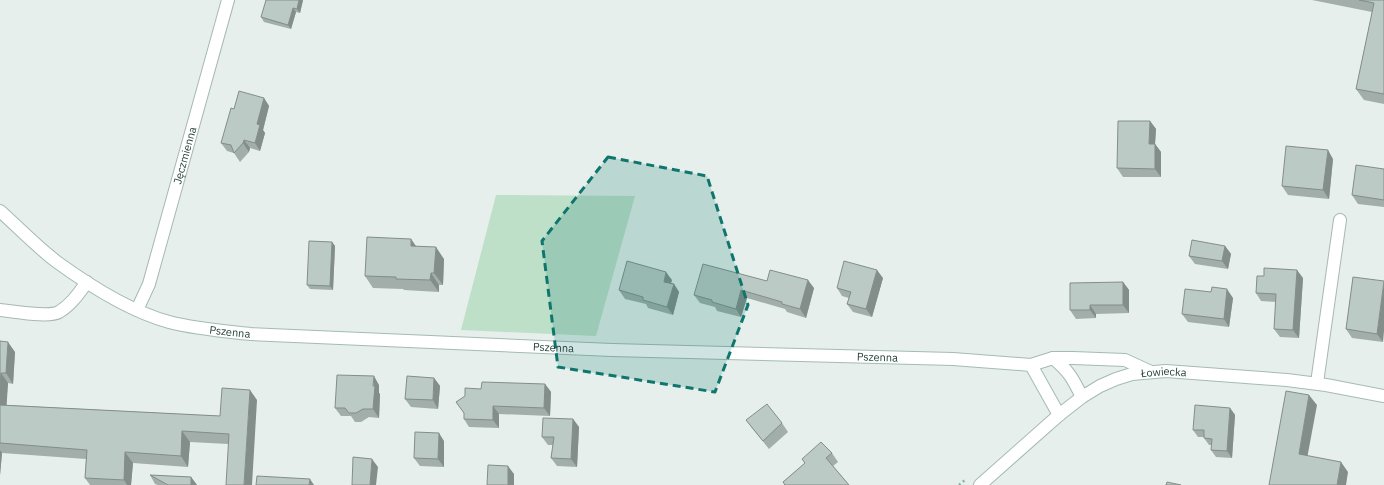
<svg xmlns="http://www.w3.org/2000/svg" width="1384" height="485" viewBox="0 0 1384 485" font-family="'IBM Plex Sans',sans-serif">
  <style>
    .green { fill: #bfe0c8 }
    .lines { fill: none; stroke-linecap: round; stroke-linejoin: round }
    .lane-casing { stroke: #a8b8b2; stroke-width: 14 }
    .street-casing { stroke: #a8b8b2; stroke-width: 14 }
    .secondary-casing { stroke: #a4bbb3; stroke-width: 14 }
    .path { stroke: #86b3a5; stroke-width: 2.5; stroke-dasharray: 2 3; stroke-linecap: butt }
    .lane { stroke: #fff; stroke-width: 12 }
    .street { stroke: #fff; stroke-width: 12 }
    .secondary { stroke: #fff; stroke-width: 12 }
    .wall { fill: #a1aea9 }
    .shaded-wall { fill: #838d89 }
    .building { fill: #bbcac4; stroke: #838d89 }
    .marked { fill: #0f766e; fill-opacity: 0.2; stroke: #0f766e; stroke-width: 3; stroke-dasharray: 8 5; stroke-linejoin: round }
    .labels { text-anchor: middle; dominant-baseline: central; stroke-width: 3; stroke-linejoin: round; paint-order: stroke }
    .street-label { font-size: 11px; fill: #24423a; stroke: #f7fbf9 }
  </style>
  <rect width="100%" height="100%" fill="#e6efeb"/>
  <path class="green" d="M496,195l139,1 -39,140 -135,-6z"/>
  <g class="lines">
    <g class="lane-casing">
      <path id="lane" d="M1317,383l23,-163"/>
    </g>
    <g class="street-casing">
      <g id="street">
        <path d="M0,310c13,1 48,8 59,2 12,-7 20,-19 28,-30"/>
        <path id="s1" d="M137,310l12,-26 79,-284"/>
      </g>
    </g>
    <g class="secondary-casing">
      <g id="secondary">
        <path id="s2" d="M0,211c19,17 37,36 57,51 33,24 72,49 112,60 27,7 54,9 82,12l361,16 341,9 78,6 22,-7h20l52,2 24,11"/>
        <path d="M1053,358c16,13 20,21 29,39"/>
        <path d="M1031,365l28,50"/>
        <path id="s3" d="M980,485l79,-70 23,-18 18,-11 16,-7 16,-5 34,-3 121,9 39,5 58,11"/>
      </g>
    </g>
    <path class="path" d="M959,485l6,-5"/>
    <use href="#lane" class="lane"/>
    <use href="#street" class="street"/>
    <use href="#secondary" class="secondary"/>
  </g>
  <path class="wall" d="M303,0l-3,13 -4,-1 -5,17 -27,-7 -3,-5z
    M1312,0h72v104l-20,-4 -8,-11 16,-77z
    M264,98l5,8 -6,24 2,3 -5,18 -10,-3 -1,4 -9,10 -6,-9 -7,-2 -6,-8 13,-34z
    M1150,121l6,8 -1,15 6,8v25h-38l-6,-9z
    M1333,159l-4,40 -41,-4 -6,-9z
    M1384,169v38l-26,-3 -6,-9z
    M411,239l5,7 28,13 -1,26h-4v7l-35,-2 -1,-1 -30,-1 -8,-12z
    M332,242l3,4 -2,44 -23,-1 -3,-4z
    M1225,246l6,8 -3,15 -33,-5 -6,-8z
    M1264,276l39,2 -4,60 -19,-1 -6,-8 2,-27 -15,-1 -5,-8z
    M1353,277l30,65 -31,-4 -6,-9z
    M883,278l-11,39 -19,-5 -6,-8 2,-6 -7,-2 -5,-8z
    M672,280l-1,3 3,1 5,8 -6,23 -25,-7 -2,-4 -21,-5 -6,-9z
    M767,281l47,7 -8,30 -19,-6 -2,-3 -38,-11 -6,19 -24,-6 -2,-4 -15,-4 -6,-8z
    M1123,282l6,8v23l-33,1v4l-20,1 -6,-9z
    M1211,292l22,6 -4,29 -41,-5 -6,-8z
    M0,341l15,11 -2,32 -5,-1 -2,22 214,11 37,-16 -29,44 -38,-2 -2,25 -55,-4 -2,22h-41l-5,-7 1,-19 -84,-6 -2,22z
    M434,378l6,8 -2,23 -27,-2 -6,-8z
    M545,384l6,8 -1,24 -51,-2v14l-30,-1 -5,-8v-6l-8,-11 25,-13z
    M379,385v8l1,1 -1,24 -10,-1 -8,5h-6l-4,-6h-10l-6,-8z
    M1230,408l5,7 -3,43 -16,-1 -5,-7 1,-5h-3l-5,-7v-1h-6l-5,-7z
    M573,419l6,8 -2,40 -20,-1 -6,-8 2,-13h-5l-6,-8z
    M746,420l36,3 6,9 -19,17 -17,-21z
    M444,441v26l-24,-1 -6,-8z
    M832,453l6,9 -5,4 16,19h-64l-2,-3 22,-19 -3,-4z
    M150,475l41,2 6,8h-39l-3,-1z"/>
  <path class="shaded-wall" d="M299,0h4l-3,13 -3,-4z
    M293,8l3,4 -5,17 -3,-4z
    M264,98l5,8 -6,24 2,3 -5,18 -5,-8 2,-19z
    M1150,121l6,8 -1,15 6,8v25l-6,-8 -6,-25z
    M244,140l6,8 -1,4 -6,-9z
    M1328,150l5,9 -4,40 -6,-9z
    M411,239l8,12 -8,-5z
    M332,242l3,4 -2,44 -3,-4z
    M1225,246l6,8 -3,15 -6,-8z
    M436,247l8,12 -1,26 -9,-12z
    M877,270l6,8 -11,39 -6,-8z
    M1297,270l6,8 -4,60 -6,-8z
    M666,272l6,8 -3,10 -5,-8z
    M431,273l8,12v7l-9,-12z
    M808,280l6,8 -8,30 -6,-9z
    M1384,281v50l-1,11 -6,-8z
    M1123,282l6,8v23l-6,-8z
    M674,284l5,8 -6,23 -6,-8z
    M1227,289l6,9 -4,29 -5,-8z
    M741,290l6,8 -6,19 -5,-8z
    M1090,305l6,9v4l-6,-8z
    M8,342l7,10 -2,32 -7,-11z
    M1,373l7,10 -2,32 -6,-7v-22z
    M374,376l5,9v8l1,1 -1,24 -6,-9z
    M434,378l6,8 -2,23 -5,-9z
    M545,384l6,8 -1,24 -6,-8z
    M250,390l7,10 -5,85h-8z
    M1309,395l8,10 -11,59 -7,-10z
    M493,406l6,8v14l-6,-8z
    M1230,408l5,7 -3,43 -5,-7z
    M573,419l6,8 -2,40 -6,-8z
    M182,431l8,11 -2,25 -7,-11z
    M439,433l5,8v26l-6,-8z
    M0,450l2,3 -2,22z
    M125,452l8,11 -2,22h-4l-3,-5z
    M372,459l6,8 -2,18h-6z
    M1341,462l7,10 -2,13h-9z
    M508,466l6,8v11h-6z
    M191,477l6,8h-6z
    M310,479l4,6h-5z"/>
  <path class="building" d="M266,0h33l-2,9 -4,-1 -5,17 -27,-8z
    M1359,0h25v94l-28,-5 18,-86z
    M239,91l25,7 -7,26 3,1 -5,18 -11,-3 -1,3 -9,10 -3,-8 -10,-2 10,-35 3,1z
    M1118,121h32l-1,23h6v25l-38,-1z
    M1286,146l42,4 -5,40 -41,-4z
    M1356,165l28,4v31l-32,-5z
    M367,237l44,2v7l25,1 -2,26h-3l-1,7 -34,-1v-2l-31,-1z
    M1192,240l33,6 -3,15 -33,-5z
    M309,241l23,1 -2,44 -23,-1z
    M627,261l39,11 -2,10 10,2 -7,23 -24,-7v-3l-24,-7z
    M844,261l33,9 -11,39 -19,-5 4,-12 -14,-4z
    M703,264l64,17 3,-11 38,10 -8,29 -18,-5v-2l-41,-12 -5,19 -24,-7v-2l-18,-5z
    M1264,268l33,2 -4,60 -19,-1 2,-35 -20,-1 1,-17h7z
    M1353,277l31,4 -7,53 -31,-5z
    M1123,282v23h-33v5h-20v-27z
    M1212,287l15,2 -3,30 -42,-5 3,-25 26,3z
    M0,341l8,1 -2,31h-5l-1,13z
    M337,375l37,1 -1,10h2l-2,23h-10l-7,4h-7l-4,-5h-10z
    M407,376l27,2 -1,22 -28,-1z
    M482,382l63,2 -1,24 -51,-2v14l-29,-1v-6l-8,-11 9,-6v-8l16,1z
    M222,388l28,2 -6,95h-18l3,-51 -47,-3 -1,25 -56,-4 -1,28 -39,-2 2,-28 -87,-7v-38l220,11z
    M1286,391l23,4 -10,59 42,8 -4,23h-68z
    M767,404l15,19 -19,18 -17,-21z
    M1195,405l35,3 -3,43 -16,-1 1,-11 -8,-1v-8h-11z
    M543,418l30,1 -2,40 -20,-1 3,-21h-12z
    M415,432l24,1 -1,26 -24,-1z
    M821,442l11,11 -6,5 23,27h-64l-2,-3 22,-19 -3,-4z
    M353,457l19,2 -2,26h-18z
    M488,465l20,1v19h-21z
    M150,475l41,2v8h-23z
    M257,476l53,3 -1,6h-53z
    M1167,482l14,3h-15z"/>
  <path class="marked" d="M608,157l99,19 41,129 -33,87 -157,-25 -16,-126z"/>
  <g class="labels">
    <g class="street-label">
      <text stroke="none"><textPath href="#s1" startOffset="162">Jęczmienna</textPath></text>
      <text stroke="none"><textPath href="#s2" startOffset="266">Pszenna</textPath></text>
      <text stroke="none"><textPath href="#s2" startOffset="590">Pszenna</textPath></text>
      <text stroke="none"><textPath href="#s2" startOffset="914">Pszenna</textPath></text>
      <text stroke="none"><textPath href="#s3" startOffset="222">Łowiecka</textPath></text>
    </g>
  </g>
</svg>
